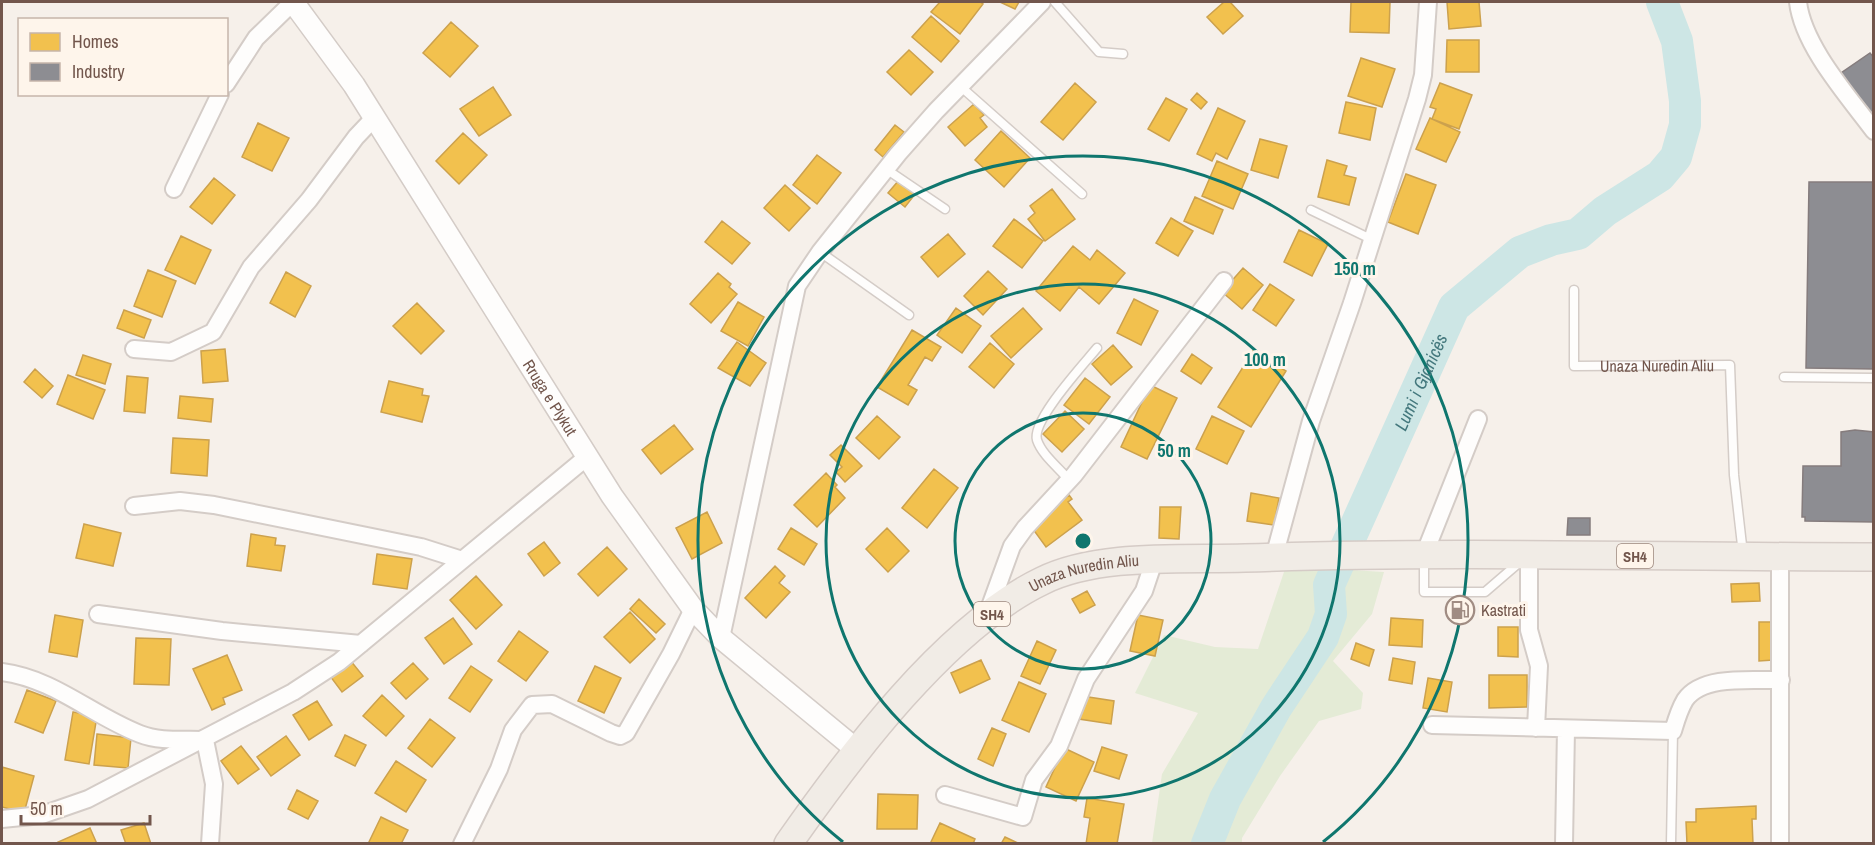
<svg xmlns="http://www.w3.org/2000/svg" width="1875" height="845" viewBox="0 0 1875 845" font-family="'Archivo Narrow',sans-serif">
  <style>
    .green { fill: #e4ebd6 }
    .homes { fill: #f2c14e; stroke: #cca14d; stroke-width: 1.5 }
    .industry { fill: #8d8d92; stroke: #857c7d; stroke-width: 1.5 }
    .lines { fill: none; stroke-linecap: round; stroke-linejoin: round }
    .river { stroke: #cde6e5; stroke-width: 32 }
    .service-casing { stroke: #d4ccc7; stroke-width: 11 }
    .minor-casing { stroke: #d4ccc7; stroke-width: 20 }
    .tertiary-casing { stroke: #d4ccc7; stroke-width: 24 }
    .primary-casing { stroke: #d5cbc6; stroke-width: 30 }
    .service { stroke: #fefdfc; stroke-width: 8 }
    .minor { stroke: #fefdfc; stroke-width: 16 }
    .tertiary { stroke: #fefdfc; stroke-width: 21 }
    .primary { stroke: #f1ece6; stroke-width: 27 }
    .ring { fill: none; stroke: #0f766e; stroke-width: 3 }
    .labels { text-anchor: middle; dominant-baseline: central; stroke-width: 6; stroke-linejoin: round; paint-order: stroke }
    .shield { fill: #fef5eb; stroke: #9c867c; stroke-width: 1.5 }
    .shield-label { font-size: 15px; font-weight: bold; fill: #72564c }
    .street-label { font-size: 16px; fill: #72564c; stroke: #fef5eb }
    .poi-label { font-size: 16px; fill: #72564c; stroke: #fef5eb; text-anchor: start }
    .water-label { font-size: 18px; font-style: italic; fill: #44787d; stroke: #fef5eb }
    .centre { fill: #0f766e; stroke: #fef5eb; stroke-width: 3 }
    .ring-label { font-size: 18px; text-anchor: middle; font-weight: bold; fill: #0f766e; stroke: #fef5eb; stroke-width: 6; stroke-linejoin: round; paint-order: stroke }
  </style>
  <rect width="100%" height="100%" fill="#f6f0ea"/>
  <path class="green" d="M1286,566l98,6 -12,42 -39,47 30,32 -2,16 -42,12 -39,55 -38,62v5h-90l10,-69 36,-61 -63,-20 29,-58 51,12 43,2z"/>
  <path class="homes" d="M940,2h40l3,2 -23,30 -29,-22z
    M1000,2h19l-4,7z
    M1224,2h6l13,14 -20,18 -16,-17z
    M1351,2h39l-1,31 -39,-1z
    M1447,2h32l2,24 -32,3z
    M931,16l28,25 -18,21 -29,-25z
    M451,22l27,24 -28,31 -27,-24z
    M1447,40h32v32h-33z
    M909,50l24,22 -22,23 -24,-23z
    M1361,58l34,11 -13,38 -34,-11z
    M1075,83l21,19 -33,38 -22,-18z
    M1440,83l32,12 -13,34 -27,-10 4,-10 -6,-2z
    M493,87l18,28 -32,21 -19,-27z
    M1197,93l10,9 -6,7 -10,-9z
    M1166,98l21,11 -18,32 -21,-12z
    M1346,102l30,6 -6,32 -31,-7z
    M974,104l10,11 -4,3 7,9 -22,19 -17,-19z
    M1218,108l27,13 -18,38 -11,-6 -4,8 -15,-7z
    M1430,118l30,14 -14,30 -30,-13z
    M258,123l31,15 -17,33 -30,-14z
    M895,125l9,7 -21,25 -8,-7z
    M1001,131l29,27 -26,29 -29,-27z
    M463,133l24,22 -28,29 -23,-23z
    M1260,139l27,7 -9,32 -27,-8z
    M817,155l24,18 -24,31 -24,-19z
    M1327,160l20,6 -3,9 12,3 -7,27 -31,-8z
    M1217,161l31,13 -15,35 -31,-13z
    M1406,174l30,11 -18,49 -30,-12z
    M214,178l21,17 -23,29 -22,-17z
    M899,180l17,13 -11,14 -17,-14z
    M785,185l25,23 -21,23 -25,-23z
    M1052,189l23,30 -30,22 -17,-22 7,-6 -5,-7z
    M1195,197l28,13 -10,24 -29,-13z
    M1171,218l22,13 -15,25 -22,-13z
    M1014,219l29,22 -21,27 -29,-22z
    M722,221l28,22 -18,21 -27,-22z
    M1299,230l29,14 -16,32 -28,-14z
    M948,234l17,20 -27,23 -17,-20z
    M181,236l30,14 -16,34 -30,-14z
    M1073,246l17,14 7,-10 28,23 -26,31 -20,-17 -19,24 -24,-20z
    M1243,268l20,17 -21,24 -20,-17z
    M148,270l28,11 -14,36 -28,-11z
    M988,271l19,18 -24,26 -19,-19z
    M286,272l25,14 -16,31 -25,-14z
    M718,273l13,11 -2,3 8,7 -26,29 -21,-19z
    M1270,284l24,16 -18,26 -23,-16z
    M1134,299l24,12 -17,34 -24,-12z
    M738,302l26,15 -16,29 -27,-15z
    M417,303l27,28 -23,23 -28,-28z
    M956,308l25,18 -19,27 -25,-18z
    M1023,308l19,21 -31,29 -20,-22z
    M124,310l27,10 -7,18 -27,-10z
    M912,330l29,17 -9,14 -7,-4 -17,28 9,5 -9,15 -31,-18z
    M737,342l29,21 -16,23 -32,-18z
    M990,343l24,21 -20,24 -25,-21z
    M1113,345l19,22 -21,18 -19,-21z
    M225,349l3,32 -25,2 -2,-32z
    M1253,351l33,20 -35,56 -33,-20z
    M1192,354l20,14 -11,16 -20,-13z
    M83,355l28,9 -6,20 -29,-9z
    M35,369l18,17 -11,12 -18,-16z
    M68,375l37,15 -12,29 -36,-15z
    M127,376l21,2 -3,35 -21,-2z
    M1085,378l25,19 -21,27 -25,-19z
    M389,381l34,8 -1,6 7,1 -7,26 -41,-10z
    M1150,385l27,13 -30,61 -26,-12z
    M180,396l33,3 -2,23 -33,-4z
    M1065,411l19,18 -22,23 -19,-18z
    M877,416l23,21 -21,22 -23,-21z
    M1212,416l32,15 -17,33 -31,-15z
    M674,425l19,24 -32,25 -19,-24z
    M173,438l36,2 -2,36 -36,-3z
    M841,445l21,21 -17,16 -9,-10 6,-5 -12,-12z
    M934,469l24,19 -31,40 -25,-20z
    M826,473l11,12 -2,2 10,11 -28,29 -23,-22z
    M1251,493l28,5 -5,27 -27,-4z
    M1069,495l3,4 -4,3 14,18 -36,27 -16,-22z
    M1160,507h21l-2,32 -20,-1z
    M707,512l15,31 -30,16 -16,-31z
    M84,524l37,9 -8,33 -37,-8z
    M791,528l26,16 -13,21 -26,-16z
    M887,528l22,23 -21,21 -22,-23z
    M251,534l25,4 -1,7 10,1 -4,25 -34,-5z
    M544,542l16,21 -16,13 -16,-22z
    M607,547l20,22 -29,27 -20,-22z
    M377,554l35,5 -5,30 -34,-5z
    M775,566l10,10 -6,7 11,9 -24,26 -21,-20z
    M476,576l26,29 -26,24 -26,-29z
    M1759,583l1,18 -28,1 -1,-18z
    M1087,591l8,14 -15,8 -8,-14z
    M639,599l26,25 -9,9 -26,-24z
    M630,612l25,27 -25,24 -26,-26z
    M55,615l28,5 -6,37 -28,-5z
    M1138,615l25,5 -8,36 -25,-5z
    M453,618l19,26 -28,20 -19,-26z
    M1391,618l32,2 -1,27 -33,-2z
    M1759,622h13l1,38 -14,1z
    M1498,627h20v30l-20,-1z
    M519,631l29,21 -22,29 -28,-20z
    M136,638l35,1 -2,46 -35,-1z
    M1037,641l19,9 -16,34 -19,-8z
    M1356,643l18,7 -5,16 -18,-7z
    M227,655l15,35 -19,8 2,6 -13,6 -19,-41z
    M1393,658l22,4 -3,22 -23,-4z
    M350,660l13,16 -21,16 -12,-16z
    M981,660l9,19 -30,14 -9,-20z
    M413,663l15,16 -22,20 -15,-16z
    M471,666l21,14 -22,32 -21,-14z
    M595,666l26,12 -17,35 -26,-12z
    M1489,675h38v32l-38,1z
    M1428,678l24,4 -5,30 -24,-4z
    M1019,682l27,12 -17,38 -27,-12z
    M27,690l29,11 -13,32 -28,-11z
    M382,695l22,21 -18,20 -23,-20z
    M1082,696l32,5 -3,23 -32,-5z
    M317,701l15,24 -23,15 -16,-25z
    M73,712l24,4 -8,48 -24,-4z
    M430,719l25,19 -23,29 -24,-19z
    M992,728l14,6 -13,32 -15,-7z
    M97,734l34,4 -3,30 -34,-3z
    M345,735l21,10 -11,21 -20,-10z
    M286,736l14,19 -29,21 -14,-19z
    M241,746l18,23 -21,15 -17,-23z
    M1102,747l25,8 -8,24 -25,-8z
    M1064,748l30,14 -18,39 -30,-14z
    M396,761l30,19 -20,32 -31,-19z
    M2,767l32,9 -10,37 -22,-6z
    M297,790l21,11 -10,18 -20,-10z
    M878,794l40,1 -1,34h-40z
    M1087,798l37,6 -7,40h-31l4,-26 -6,-1z
    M1756,806v13h-4l1,25h-66l-1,-22h10v-13z
    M381,817l27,13 -7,14h-33z
    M144,823l7,21h-25l-5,-14z
    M940,823l35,16 -2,5h-43z
    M90,828l7,16h-38l-1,-2z
    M1005,837l15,7h-19z"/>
  <path class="industry" d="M1870,53l4,5v60l-33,-45z
    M1809,182h65v187l-68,-1z
    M1855,430l19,2v90l-69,-1v-4h-3l1,-51h38v-34z
    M1568,518h22v17h-23z"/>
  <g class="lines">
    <path class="river" id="s1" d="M1207,844l18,-45 51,-91 47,-71 8,-23 -2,-29 125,-278 66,-55 31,-12 27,-6 27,-23 55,-35 16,-19 9,-32v-24l-8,-60 -15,-39"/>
    <g class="service-casing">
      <g id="service">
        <path d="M1055,2l44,50 24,2"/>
        <path d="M960,86l122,108"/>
        <path d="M886,169l59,40"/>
        <path d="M1311,210l62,30"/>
        <path d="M820,252l89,63"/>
        <path id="s2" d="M1574,290v76l156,-1 4,110 9,79"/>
        <path d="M1784,377l90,1"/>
        <path d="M1069,480c-10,-12 -27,-25 -32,-40 -6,-19 47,-76 60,-92"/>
        <path d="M1424,557v35h61l36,-31"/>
        <path d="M1671,844l2,-113"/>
      </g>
    </g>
    <g class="minor-casing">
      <path id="minor" d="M1798,2c5,44 50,94 76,129
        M226,84l30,-46 37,-36
        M174,189l46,-95
        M134,349l37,3 42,-20 38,-65 58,-67 47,-63 18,-19
        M134,506l46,-5 34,4 207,42 41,13
        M1424,555l54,-136
        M1529,555v75l10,36 -3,62
        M1274,557l37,-136 41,-118 65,-204 6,-24 5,-73
        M1780,557v287
        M988,612l24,-66 13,-18 49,-53 150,-194
        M98,614l124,17 139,13
        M721,638l76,-352 23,-34 78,-98 38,-43 106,-109
        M2,672c53,7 89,43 138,62 20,8 44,5 65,6l9,44 -4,60
        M1432,725l241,6c3,-10 6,-21 12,-31 18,-26 69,-19 96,-20
        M945,795l78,22 11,-37 25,-34 27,-67 58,-88 10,-30
        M2,819l40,-4 46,-16 205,-107 46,-30 248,-205
        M462,844l37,-75 14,-39 19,-25 20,-1 59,29 9,3 6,-3 45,-79 22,-45
        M1564,844l2,-115"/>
    </g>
    <g class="tertiary-casing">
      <g id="tertiary">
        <path id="s3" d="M293,2l61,83 258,411 81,113 28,29 137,113"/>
      </g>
    </g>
    <g class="primary-casing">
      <g id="primary">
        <path id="s4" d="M788,844c61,-87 158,-217 254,-263 56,-28 141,-21 203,-23 209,-7 419,-1 629,-1"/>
      </g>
    </g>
    <use href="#service" class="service"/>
    <use href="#minor" class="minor"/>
    <use href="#tertiary" class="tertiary"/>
    <use href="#primary" class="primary"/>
  </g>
  <g class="ring">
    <circle cx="1083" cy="541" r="128"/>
    <circle cx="1083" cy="541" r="257"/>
    <path d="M843 842A385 385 0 1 1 1323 842"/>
  </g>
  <defs>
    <g id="fuel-ring" transform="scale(1.5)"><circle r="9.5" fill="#fef5eb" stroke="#a08c83" stroke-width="1.5"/><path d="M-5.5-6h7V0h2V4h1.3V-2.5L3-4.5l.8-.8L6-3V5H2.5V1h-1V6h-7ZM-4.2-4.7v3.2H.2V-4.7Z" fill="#a08c83"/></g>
  </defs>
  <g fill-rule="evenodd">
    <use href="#fuel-ring" x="1460" y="610"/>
  </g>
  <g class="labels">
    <g class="shield">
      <rect x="1617" y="544" width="36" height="24" rx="4.5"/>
      <rect x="974" y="602" width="36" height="24" rx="4.5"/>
    </g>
    <g class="shield-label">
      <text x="1635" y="556">SH4</text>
      <text x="992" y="614">SH4</text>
    </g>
    <g class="street-label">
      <text stroke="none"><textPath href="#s2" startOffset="159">Unaza Nuredin Aliu</textPath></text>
      <text stroke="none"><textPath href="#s3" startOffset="472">Rruga e Plykut</textPath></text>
      <text stroke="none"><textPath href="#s4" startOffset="412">Unaza Nuredin Aliu</textPath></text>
    </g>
    <g class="poi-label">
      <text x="1481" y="610">Kastrati</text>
    </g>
    <g class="water-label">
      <text stroke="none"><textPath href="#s1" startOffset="514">Lumi i Gjanicës</textPath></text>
    </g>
  </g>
  <circle cx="1083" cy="541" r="9" class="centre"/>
  <g class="ring-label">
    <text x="1355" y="275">150 m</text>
    <text x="1265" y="366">100 m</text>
    <text x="1174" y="457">50 m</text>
  </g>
  <rect width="1875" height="845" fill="none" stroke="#72564c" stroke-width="6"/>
  <rect x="18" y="18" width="210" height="78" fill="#fef5eb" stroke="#c6b5ab" stroke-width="1.5"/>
  <rect x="30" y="33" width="30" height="18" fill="#f2c14e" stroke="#c6b5ab" stroke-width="1.5"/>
  <text x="72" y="48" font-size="18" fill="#72564c">Homes</text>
  <rect x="30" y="63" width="30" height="18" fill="#8d8d92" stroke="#c6b5ab" stroke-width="1.5"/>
  <text x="72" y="78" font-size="18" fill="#72564c">Industry</text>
  <path d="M21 815v9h129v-9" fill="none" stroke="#72564c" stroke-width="3"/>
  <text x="30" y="815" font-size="18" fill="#72564c" stroke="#fef5eb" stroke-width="4.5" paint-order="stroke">50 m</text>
</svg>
